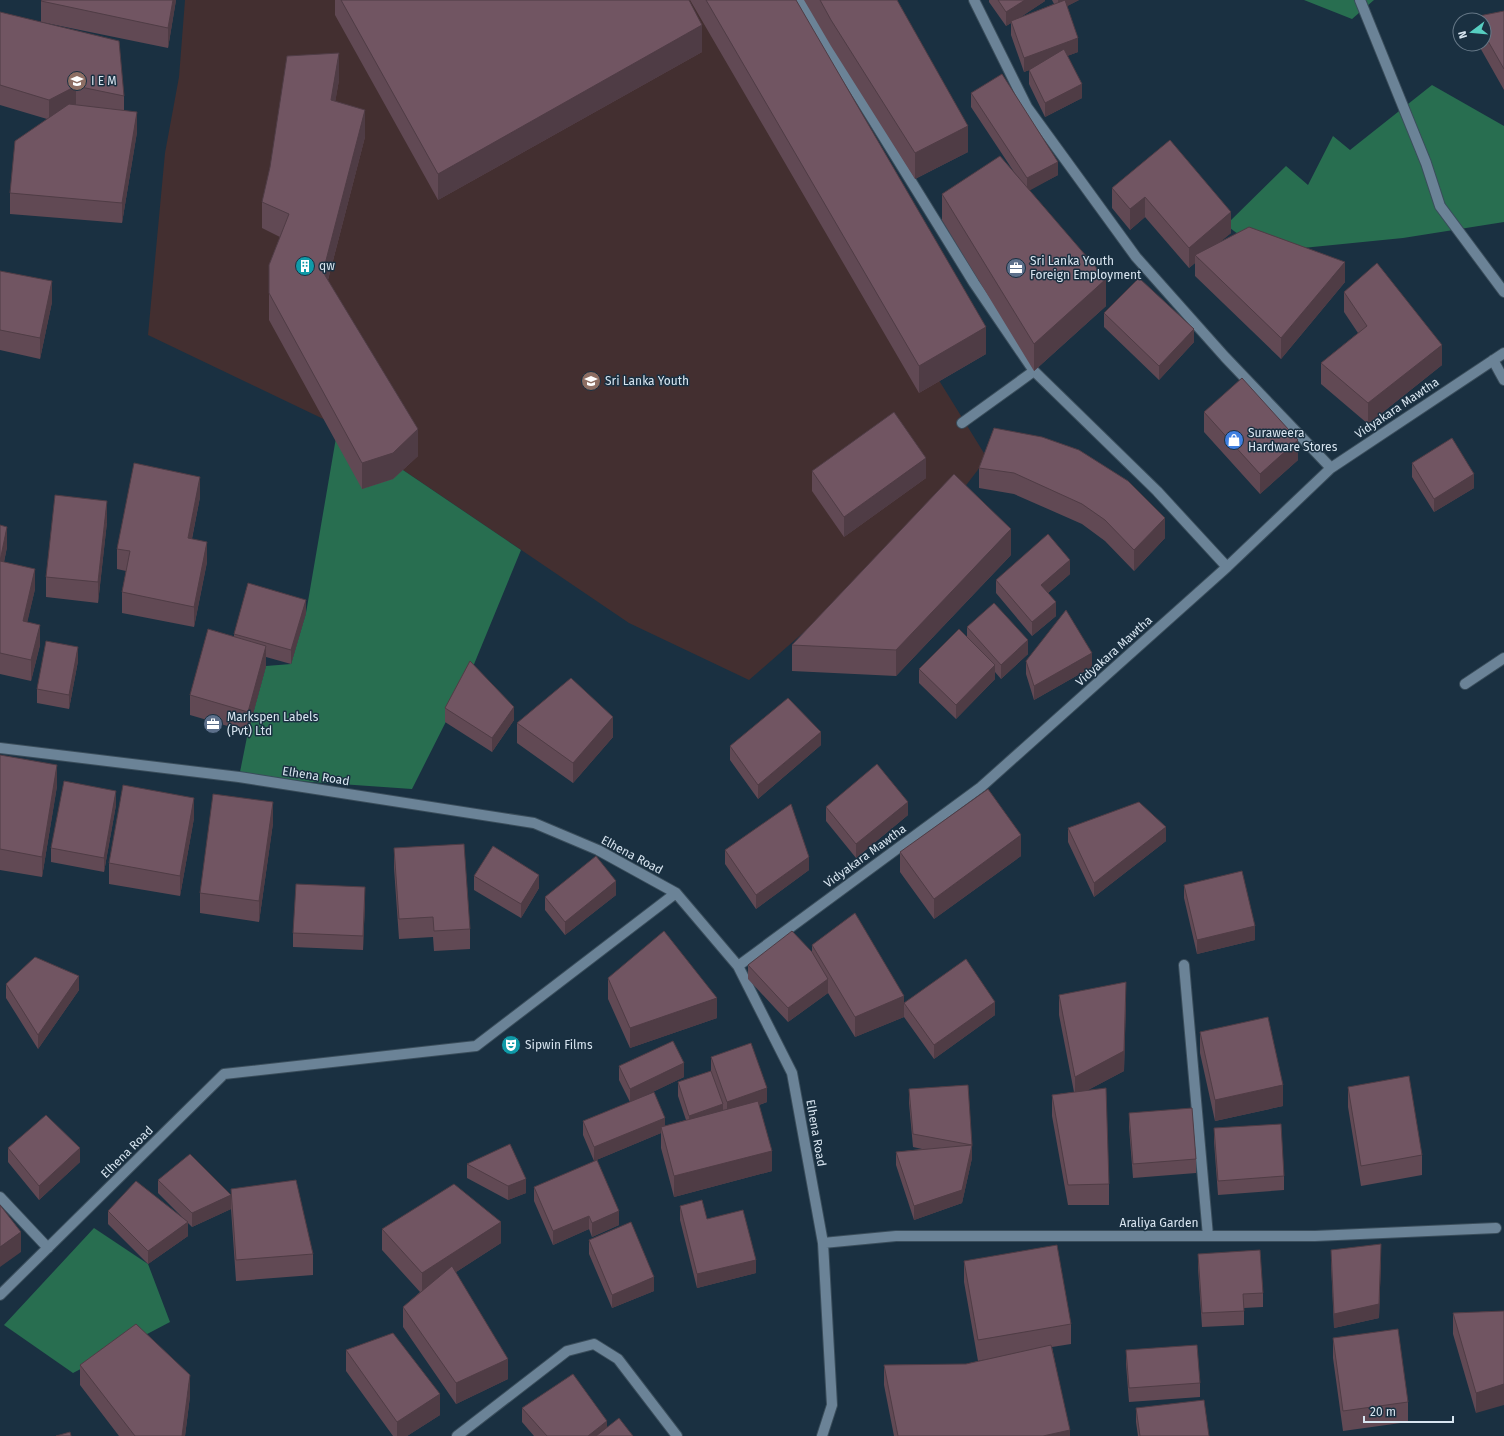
<svg xmlns="http://www.w3.org/2000/svg" width="1504" height="1436" viewBox="0 0 1504 1436" font-family="'Fira Sans',sans-serif">
  <style>
    .education { fill: #432f30 }
    .forest { fill: #286e50 }
    .lines { fill: none; stroke-linecap: round; stroke-linejoin: round }
    .minor-casing { stroke: #3a4d5b; stroke-width: 12 }
    .minor { stroke: #6b8397; stroke-width: 10 }
    .wall { fill: #614954 }
    .shaded-wall { fill: #4f3c45 }
    .building { fill: #715562; stroke: #4f3c45 }
    .labels { text-anchor: middle; dominant-baseline: central; stroke-width: 3; stroke-linejoin: round; paint-order: stroke }
    .poi-label { font-size: 12px; fill: #d8e5f0; stroke: #1a3041; text-anchor: start }
    .street-label { font-size: 12px; fill: #d8e5f0; stroke: #1a3041 }
  </style>
  <rect width="100%" height="100%" fill="#1a3041"/>
  <path class="education" d="M185,0h519l283,458 -33,43 -205,179 -120,-57 -291,-197 -190,-91 17,-182 14,-76z"/>
  <path class="forest" d="M1304,0h70l-22,19z
    M1432,85l72,41v96l-101,16 -141,14 -36,-27 60,-59 22,19 25,-49 17,14z
    M338,426l183,124 -51,124 -58,115 -173,-12 9,-45 18,-66 25,-2 15,-51z
    M94,1228l54,36 22,58 -97,51 -69,-48z"/>
  <g class="lines">
    <g class="minor-casing">
      <path id="minor" d="M799,0l175,283 60,88
        M974,0l53,107 109,150 89,100 106,111
        M1360,0l66,163 14,43 64,86
        M1493,360l11,20
        M962,423l72,-52 123,120 70,76
        M1465,684l39,-26
        M0,748l239,29 295,46 64,27 78,43 62,73 54,107 31,170 9,162 -10,31
        M1184,965l24,271
        M738,966l243,-179 246,-220 104,-99 173,-115
        M0,1197l48,51
        M823,1243l73,-7h419l181,-8
        M0,1295l224,-221 252,-28 200,-153
        M457,1436l110,-85 27,-7 24,15 59,77"/>
    </g>
    <use href="#minor" class="minor"/>
  </g>
  <path class="wall" d="M176,0l-8,48 -127,-26v-21z
    M335,0h354l13,52 -264,148 -103,-185z
    M690,0h106l190,354 -67,39z
    M804,0h93l71,152 -53,27 -84,-133z
    M989,0h56v1l-26,17 35,-14 -2,-4h27l-12,6 11,46 -11,4 15,42 -37,19 -16,-33v-14l-5,2 -13,-37v-12l-5,3 -17,-24z
    M1504,11v79l-26,-46h6v-24h-10v-3z
    M0,12l124,84v14l13,22 -15,91 -112,-9v-21l37,-74 -47,-14z
    M339,80l-4,22 30,35 -37,143 90,176 -25,23 -31,10 -93,-169v-55l11,-28 -18,-9v-26z
    M971,93l87,82 -29,15 77,116 -72,65 -92,-151v-26l74,-19 -45,-68z
    M1170,140l61,93 -12,9 126,40 -64,77 -86,-83v-13l-6,5 -44,-51 -15,13 -18,-22v-20z
    M0,271l52,31 -12,57 -40,-9z
    M1344,292l98,73 -74,59 -47,-40v-21l37,-30 -14,-21z
    M1104,313l90,29 -35,38 -55,-53z
    M1204,412l94,48 -38,34 -56,-62z
    M994,428l171,110 -31,33 -29,-30 -23,-17 -68,-30 -35,-6v-20z
    M1412,463l62,25 -40,24 -22,-35z
    M812,471l114,7 -82,59 -32,-46z
    M200,497l-8,42 15,23 -13,65 -72,-14v-21l4,-21 -9,-2v-20z
    M107,522l-9,81 -52,-6v-20z
    M0,525l7,22 -3,15 31,27 -8,33 13,23 -9,36 -31,-7z
    M1011,555l-115,121 -104,-5v-26z
    M1070,574l-22,19 8,23 -24,20 -36,-43v-13z
    M306,613l-15,51 -25,-7v9l-18,66 -58,-17v-20l44,-58v-3z
    M967,627l61,27 -27,25 -6,-7v7l-39,40 -37,-36v-14l48,-32z
    M78,661l-9,48 -32,-6v-14z
    M1026,661l66,6 -58,33 -8,-26z
    M445,708l69,12 -22,32 -47,-30z
    M517,723l96,14 -40,46 -56,-40z
    M821,745l-63,54 -28,-39v-14z
    M0,755l57,31 -15,91 -42,-7z
    M116,805l-12,67 -53,-10v-14z
    M826,807l82,8 -52,43 -30,-37z
    M194,818l-14,78 -71,-12v-21z
    M273,823l-14,99 -59,-9v-20z
    M1068,828l98,13 -72,56 -26,-55z
    M394,848l76,81v20l-36,2 -1,-14 -34,2 -5,-71z
    M725,850l84,20 -53,39 -31,-45z
    M900,852l121,4 -87,63 -34,-47z
    M474,876l65,12 -18,30 -47,-28z
    M1184,885l71,55 -58,14 -13,-56z
    M616,895l-51,40 -20,-25v-13z
    M365,901l-2,49 -70,-3v-14z
    M812,945l92,58 91,12 -61,44 -30,-42 -49,20 -27,-44 -40,29 -40,-43v-14l64,-13z
    M608,978l109,40 -87,30 -22,-49z
    M6,984l73,6 -41,59 -32,-51z
    M1059,995l67,7 -2,69 -36,19 21,94v21h-41l-16,-89v-21l22,-3 -15,-77z
    M1200,1032l83,74 -68,15 -15,-68z
    M711,1057l56,45 -8,3 13,66 -98,26 -13,-49v-15l-67,28 -11,-26v-14l47,-19 -11,-22v-14l65,11 -40,19 21,30 21,-6 -8,-24v-14l33,-11z
    M968,1085l4,73 -10,45 -48,17 -18,-55v-13l26,-3 -9,-2 -4,-44v-14z
    M1348,1087l74,68v20l-61,11 -13,-79z
    M1129,1113l67,46v14l-63,5 -4,-51z
    M1214,1128l70,48v14l-66,5 -4,-53z
    M8,1148l72,14 -41,38 -31,-38z
    M467,1164l59,29 -18,7 -41,-22z
    M158,1180l73,29 -39,18 -34,-34z
    M534,1187l85,38 -27,12 -3,-8 -36,16 -19,-44z
    M231,1189l82,65v21l-77,6 -5,-72z
    M680,1206l76,67 -59,15 -17,-68z
    M108,1211l80,25 -40,28 -40,-40z
    M382,1229l119,14 -45,29 52,107 -52,25 -53,-77v-20l17,-15 -38,-42z
    M589,1240l65,51 -42,17 -23,-54z
    M1331,1250l50,8 -2,60 -45,10 -3,-64z
    M1198,1254l65,39v14l-19,1v17l-42,2 -4,-59z
    M964,1261l107,63v20l-19,3 18,89h-176l-10,-51v-20l82,-1 25,-6 -13,3 -14,-79z
    M1504,1311l-28,102 -23,-79v-21z
    M1333,1338l75,64v20l-65,9 -10,-73z
    M346,1350l94,65 -33,21h-14l-47,-65z
    M1126,1350l74,33v14l-71,5 -3,-38z
    M80,1365l110,31 -5,40h-66l-39,-51z
    M522,1408l85,19 26,9h-99l-12,-14z
    M1136,1408l73,28h-71l-2,-14z"/>
  <path class="shaded-wall" d="M173,0h3l-8,48v-20z
    M1025,0h20v1l-33,22 -1,-2v2l-5,3v-14z
    M1058,0h21l-21,11z
    M702,25v27l-264,148v-26z
    M1078,38v14l-54,20v-14z
    M339,53v27l-8,47v-27z
    M1082,84v14l-37,19v-14z
    M76,86v21l-27,13v-20z
    M365,110v27l-42,162v-27z
    M137,112v20l-15,91v-20z
    M968,126v26l-53,27v-26z
    M1058,162v13l-31,17v-14z
    M1145,197v20l-15,13v-21z
    M1231,212v21l-32,27 -4,-5v8l-6,5v-20z
    M1345,262v20l-64,77v-21z
    M1106,279v27l-72,65v-27z
    M52,281v21l-12,57v-21z
    M986,327v27l-67,39v-27z
    M1194,329v13l-35,38v-14z
    M1442,345v20l-74,59v-21z
    M418,429v27l-25,23 -31,10v-26z
    M1298,440v20l-38,34v-20z
    M926,458v20l-82,59v-20z
    M1474,474v14l-40,24v-13z
    M200,477v20l-12,61v-20z
    M107,501v21l-9,81v-21z
    M1165,518v20l-31,33v-21z
    M7,527v20l-7,34v-20z
    M1011,529v26l-115,121v-26z
    M207,542v20l-13,65v-20z
    M1070,560v14l-29,25v-14z
    M35,569v20l-12,52v-20z
    M306,600v13l-15,51v-14z
    M1056,602v14l-24,20v-14z
    M40,625v20l-9,36v-21z
    M1028,640v14l-27,25v-14z
    M266,646v20l-18,66v-20z
    M78,647v14l-9,48v-14z
    M1092,653v14l-58,33v-14z
    M995,665v14l-39,40v-14z
    M514,707v13l-22,32v-14z
    M613,717v20l-40,46v-20z
    M821,732v13l-63,54v-14z
    M57,765v21l-15,91v-20z
    M116,791v14l-12,67v-14z
    M194,798v20l-14,78v-20z
    M273,802v21l-14,99v-21z
    M908,802v13l-52,43v-14z
    M1166,827v14l-72,56v-14z
    M1021,835v21l-87,63v-20z
    M809,857v13l-53,39v-14z
    M539,875v13l-18,30v-14z
    M616,881v14l-51,40v-13z
    M365,887v14l-2,49v-14z
    M1255,926v14l-58,14v-14z
    M79,976v14l-41,59v-14z
    M828,979v14l-40,29v-14z
    M1126,982l-2,89 -49,26v-20z
    M904,996v21l-49,20v-20z
    M717,998v20l-87,30v-20z
    M995,1002v13l-61,44v-14z
    M684,1063v14l-54,26v-14z
    M1283,1085v21l-68,15v-21z
    M767,1088v14l-40,14v-14z
    M723,1104v14l-34,11v-13z
    M665,1118v14l-4,-5v6l-67,28v-14z
    M972,1145v13l-10,45 -48,17v-14z
    M80,1148v14l-41,38v-14z
    M772,1151v20l-98,26v-21z
    M526,1179v14l-18,7v-14z
    M231,1195v14l-39,18v-14z
    M619,1211v14l-27,12v-14z
    M589,1216v13l-36,16v-14z
    M188,1222v14l-40,28v-13z
    M501,1222v21l-79,51v-21z
    M21,1232v20l-21,15v-20z
    M1381,1244v14l-2,60 -45,10v-14z
    M756,1260v13l-59,15v-14z
    M654,1277v14l-42,17v-13z
    M508,1359v20l-52,25v-21z
    M190,1375v21l-5,40h-3z
    M1504,1384v21l-28,8v-20z
    M440,1394v21l-33,21h-10v-14z
    M607,1421v14l-1,1h-18z
    M1070,1430v6h-27z"/>
  <path class="building" d="M42,0h131l-5,28 -127,-27z
    M341,0h348l13,25 -264,149z
    M706,0h90l190,327 -67,39z
    M820,0h77l71,126 -53,27 -84,-133z
    M998,0h27l-19,12z
    M1065,0l13,38 -54,20 -13,-37z
    M1504,11v58l-20,-35v-14h-8l-2,-3z
    M0,12l119,29 5,55 -48,-10 -27,14 -49,-15z
    M1064,49l18,35 -37,19 -16,-33z
    M339,53l-8,47 34,10 -42,162 95,157 -25,24 -31,10 -93,-170v-28l20,-51 -27,-12 8,-35 17,-111z
    M1002,74l56,88 -31,16 -56,-85z
    M69,104l68,8 -15,91 -112,-10 5,-52z
    M1170,140l61,72 -42,36 -44,-51 -15,12 -18,-21z
    M1000,156l106,123 -72,65 -92,-150z
    M1249,227l96,35 -64,76 -86,-83z
    M1377,263l65,82 -74,58 -47,-40 46,-37 -23,-34z
    M0,271l52,10 -12,57 -40,-8z
    M1139,278l55,51 -35,37 -55,-53z
    M1242,378l56,62 -38,34 -56,-62z
    M894,412l32,46 -82,59 -32,-46z
    M994,428l48,9 37,13 49,31 37,37 -31,32 -29,-30 -23,-16 -68,-31 -35,-5z
    M1452,438l22,36 -40,25 -22,-36z
    M134,463l66,14 -12,61 19,4 -13,65 -72,-15 8,-41 -13,-2z
    M954,474l57,55 -115,121 -104,-5z
    M55,495l52,6 -9,81 -52,-5z
    M0,525l7,2 -7,34 35,8 -12,52 17,4 -9,35 -31,-7z
    M1048,534l22,26 -29,25 15,17 -24,20 -36,-42z
    M248,583l58,17 -15,50 -57,-16z
    M994,603l34,37 -27,25 -34,-38z
    M1066,610l26,43 -58,33 -8,-25z
    M208,629l58,17 -18,66 -58,-17z
    M959,629l36,36 -39,40 -37,-36z
    M46,641l32,6 -9,48 -32,-6z
    M470,661l44,46 -22,31 -47,-30z
    M571,678l42,39 -40,46 -56,-40z
    M788,698l33,34 -63,53 -28,-39z
    M0,755l57,10 -15,92 -42,-8z
    M877,764l31,38 -52,42 -30,-37z
    M64,781l52,10 -12,67 -53,-10z
    M123,785l71,13 -14,78 -71,-13z
    M988,789l33,46 -87,64 -34,-47z
    M213,794l60,8 -14,99 -59,-8z
    M1139,802l27,25 -72,56 -26,-55z
    M791,804l18,53 -53,38 -31,-45z
    M464,844l6,85 -36,2 -1,-14 -34,2 -5,-71z
    M493,846l46,29 -18,29 -47,-28z
    M596,856l20,25 -51,41 -20,-25z
    M1242,871l13,55 -58,14 -13,-55z
    M296,884l69,3 -2,49 -70,-3z
    M855,913l49,83 -49,21 -43,-72z
    M664,931l53,67 -87,30 -22,-50z
    M792,931l20,21 16,27 -40,29 -40,-43z
    M35,957l44,19 -41,59 -32,-51z
    M966,959l29,43 -61,43 -30,-42z
    M1126,982l-2,69 -49,26 -16,-82z
    M1268,1017l15,68 -68,15 -15,-68z
    M673,1041l11,22 -54,26 -11,-23z
    M751,1043l16,45 -40,14 -16,-45z
    M711,1071l12,33 -34,12 -11,-34z
    M1409,1076l13,79 -61,11 -13,-79z
    M968,1085l4,60 -59,-11 -4,-45z
    M1106,1088l3,96 -41,1 -16,-90z
    M654,1092l11,26 -71,29 -11,-26z
    M758,1101l14,50 -98,25 -13,-49z
    M1192,1108l4,51 -63,5 -4,-51z
    M46,1115l34,33 -41,38 -31,-38z
    M1281,1124l3,52 -66,5 -4,-53z
    M510,1144l16,35 -18,7 -41,-22z
    M972,1145l-10,45 -48,16 -18,-54z
    M190,1154l41,41 -39,18 -34,-33z
    M597,1160l22,51 -27,12 -3,-7 -36,15 -19,-44z
    M296,1180l17,74 -77,6 -5,-71z
    M136,1181l52,41 -40,29 -40,-40z
    M454,1184l47,38 -79,51 -40,-44z
    M702,1200l5,19 36,-9 13,50 -59,14 -17,-68z
    M0,1205l21,27 -21,15z
    M631,1222l23,55 -42,18 -23,-55z
    M1381,1244l-2,60 -45,10 -3,-64z
    M1057,1245l14,79 -93,16 -14,-79z
    M1260,1250l3,43 -20,1 1,17 -42,2 -4,-59z
    M452,1266l56,93 -52,24 -53,-76z
    M1504,1311v73l-28,9 -23,-80z
    M136,1324l54,51 -8,61h-47l-55,-71z
    M1398,1329l10,73 -65,9 -10,-73z
    M393,1333l47,61 -43,28 -51,-72z
    M1051,1345l19,85 -27,6h-145l-14,-71 82,-1z
    M1197,1345l3,38 -71,5 -3,-38z
    M573,1374l34,47 -19,15h-41l-25,-28z
    M1204,1400l5,36h-69l-4,-28z
    M619,1418l14,18h-37z
    M70,1432l1,4h-15z"/>
  <defs>
    <g id="school-disc" transform="scale(1)"><circle r="9.5" fill="#8d6e63" stroke="#1a3041"/><path d="M0-5L7-2L0 1L-7-2ZM-4 1L0 2.5L4 1V4Q0 6-4 4Z" fill="#fff"/></g>
    <g id="building-disc" transform="scale(1)"><circle r="9.5" fill="#0f9aa8" stroke="#1a3041"/><path d="M-4-6H4V6H1V3H-1V6H-4ZM-2.5-4.3h1.7v1.8h-1.7ZM.8-4.3h1.7v1.8H.8ZM-2.5-1h1.7V.8h-1.7ZM.8-1h1.7V.8H.8Z" fill="#fff"/></g>
    <g id="office-disc" transform="scale(1)"><circle r="9.5" fill="#5c6f8a" stroke="#1a3041"/><path d="M-6-3h4V-5.5h4V-3h4V5H-6ZM-1-4.5V-3h2v-1.5ZM-6 0V1H6V0Z" fill="#fff"/></g>
    <g id="university-disc" transform="scale(1)"><circle r="9.5" fill="#8d6e63" stroke="#1a3041"/><path d="M0-5L7-2L0 1L-7-2ZM-4 1L0 2.5L4 1V4Q0 6-4 4Z" fill="#fff"/></g>
    <g id="shop-disc" transform="scale(1)"><circle r="9.5" fill="#3f7fe0" stroke="#1a3041"/><path d="M-5-2.5h2.3a2.7 3.5 0 0 1 5.4 0H5L5.5 6h-11ZM-1.5-2.5h3a1.5 2.3 0 0 0-3 0Z" fill="#fff"/></g>
    <g id="theatre-disc" transform="scale(1)"><circle r="9.5" fill="#0f9aa8" stroke="#1a3041"/><path d="M-5-5.5Q0-4 5-5.5V0Q5 5 0 6Q-5 5-5 0ZM-3.3-2.5H-1v1.5H-3.3ZM1-2.5H3.3v1.5H1ZM-2.8 1Q0 5.5 2.8 1Z" fill="#fff"/></g>
  </defs>
  <g fill-rule="evenodd">
    <use href="#school-disc" x="77" y="81"/>
    <use href="#building-disc" x="305" y="266"/>
    <use href="#office-disc" x="1016" y="268"/>
    <use href="#university-disc" x="591" y="381"/>
    <use href="#shop-disc" x="1234" y="440"/>
    <use href="#office-disc" x="213" y="724"/>
    <use href="#theatre-disc" x="511" y="1045"/>
  </g>
  <g class="labels">
    <g class="poi-label">
      <text x="91" y="81">I E M</text>
      <text x="1030" y="261">Sri Lanka Youth<tspan x="1030" dy="14">Foreign Employment</tspan></text>
      <text x="319" y="266">qw</text>
      <text x="605" y="381">Sri Lanka Youth</text>
      <text x="1248" y="433">Suraweera<tspan x="1248" dy="14">Hardware Stores</tspan></text>
      <text x="227" y="717">Markspen Labels<tspan x="227" dy="14">(Pvt) Ltd</tspan></text>
      <text x="525" y="1045">Sipwin Films</text>
    </g>
    <g class="street-label">
      <text transform="translate(1397 408) rotate(-34)">Vidyakara Mawtha</text>
      <text transform="translate(1114 651) rotate(-42)">Vidyakara Mawtha</text>
      <text transform="translate(316 776) rotate(9)">Elhena Road</text>
      <text transform="translate(632 855) rotate(28)">Elhena Road</text>
      <text transform="translate(865 856) rotate(-36)">Vidyakara Mawtha</text>
      <text transform="translate(816 1133) rotate(80)">Elhena Road</text>
      <text transform="translate(127 1152) rotate(-45)">Elhena Road</text>
      <text x="1159" y="1223">Araliya Garden</text>
    </g>
  </g>
  <g transform="translate(1472 32) rotate(254)"><circle r="19" fill="#1a3041" stroke="#667887"/>
  <path d="M0-3L7 15L0 10L-7 15Z" fill="#57cec1"/>
  <text y="-6" font-size="11" font-weight="bold" text-anchor="middle" fill="#d8e5f0">N</text>
  </g>
  <path d="M1364 1416v6h89v-6" fill="none" stroke="#d8e5f0" stroke-width="2"/>
  <text x="1370" y="1416" font-size="12" fill="#d8e5f0" stroke="#1a3041" stroke-width="3" paint-order="stroke">20 m</text>
</svg>
